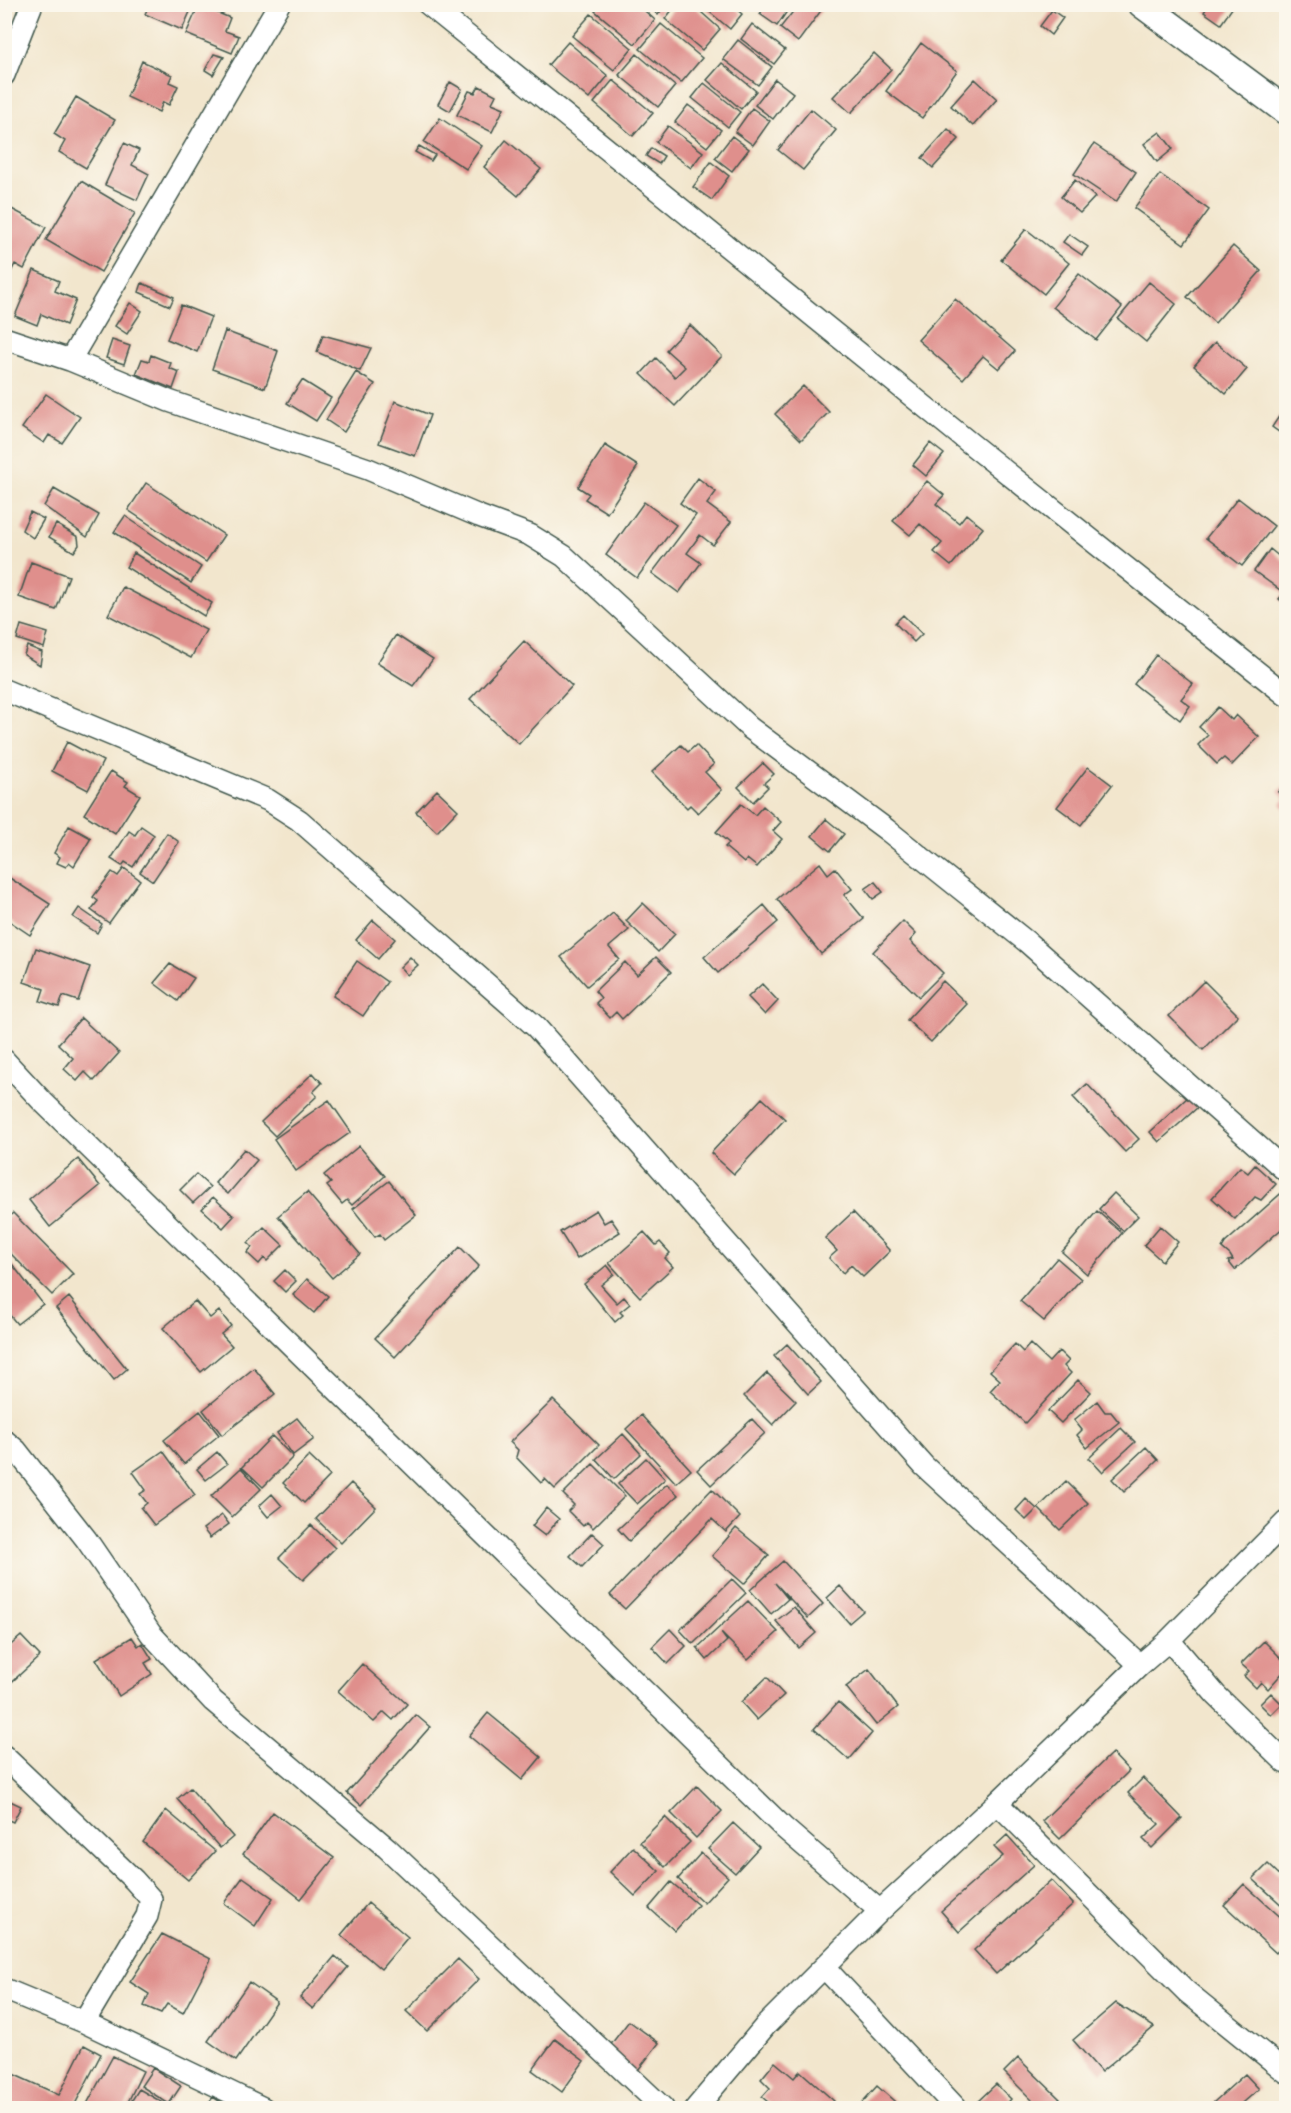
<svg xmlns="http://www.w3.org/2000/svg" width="1291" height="2113" viewBox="0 0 1291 2113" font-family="Itim,sans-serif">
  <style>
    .building { fill: #df8f8c }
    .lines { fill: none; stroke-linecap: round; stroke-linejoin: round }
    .minor-casing { stroke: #3f564b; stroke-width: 24 }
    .tertiary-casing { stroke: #3f564b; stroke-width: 30 }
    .minor { stroke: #fff; stroke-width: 21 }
    .tertiary { stroke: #fff; stroke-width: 27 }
  </style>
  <rect width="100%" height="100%" fill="#fbf7ec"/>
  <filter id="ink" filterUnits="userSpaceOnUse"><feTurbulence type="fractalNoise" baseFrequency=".0167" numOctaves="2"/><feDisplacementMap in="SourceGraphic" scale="12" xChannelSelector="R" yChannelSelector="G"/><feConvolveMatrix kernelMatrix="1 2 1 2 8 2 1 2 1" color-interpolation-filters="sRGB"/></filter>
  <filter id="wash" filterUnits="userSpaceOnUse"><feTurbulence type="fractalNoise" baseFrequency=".008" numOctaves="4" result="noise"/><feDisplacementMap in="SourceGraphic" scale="24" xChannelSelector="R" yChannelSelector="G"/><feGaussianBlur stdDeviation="1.35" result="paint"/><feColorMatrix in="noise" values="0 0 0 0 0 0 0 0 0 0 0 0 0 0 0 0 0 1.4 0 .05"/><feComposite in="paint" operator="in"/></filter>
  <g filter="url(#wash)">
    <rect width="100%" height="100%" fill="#f2e6cd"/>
    <g id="blocks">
      <path class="building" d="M600,4h37l18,16 -20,24 -40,-33z
        M646,4h20l-8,11z
        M677,4h15l28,25 -18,21 -37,-31z
        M700,4h31l11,10 -12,15z
        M766,4h26l-15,22 -17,-12z
        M799,4h19l5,4 -25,34 -18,-14z
        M1209,4h26l-14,20 -17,-12z
        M149,5h44l-11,25 -37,-16z
        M199,5l31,13 -5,13 14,5 -7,17 -46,-19z
        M1052,10l11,8 -12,17 -11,-9z
        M591,14l41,34 -18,22 -42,-34z
        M661,24l41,34 -21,25 -41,-34z
        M752,24l33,26 -11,14 -33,-25z
        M738,40l34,27 -14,18 -35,-26z
        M568,42l40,34 -19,23 -41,-34z
        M921,43l36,28 -35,47 -36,-27z
        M874,53l17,16 -40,44 -18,-16z
        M214,54l10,3 -11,18 -8,-5z
        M637,54l38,32 -17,21 -39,-32z
        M142,61l30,14 -3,7 9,4 -9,19 -6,-3 -4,10 -32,-15z
        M722,63l34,28 -15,18 -34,-29z
        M775,79l18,14 -20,26 -18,-14z
        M975,79l22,20 -24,27 -22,-20z
        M613,80l40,33 -20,23 -39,-33z
        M450,82l12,7 -12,22 -12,-7z
        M704,83l36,29 -12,15 -36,-29z
        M479,86l17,9 -4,8 12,5 -12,24 -35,-17 12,-24 6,2z
        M76,97l39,23 -29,48 -27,-16 6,-11 -11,-7z
        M688,105l33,25 -14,17 -32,-25z
        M752,108l18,13 -17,24 -18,-13z
        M811,109l25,21 -33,40 -25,-20z
        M440,118l42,28 -16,23 -42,-27z
        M668,126l35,26 -12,16 -35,-26z
        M948,129l11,10 -26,29 -11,-10z
        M1160,132l13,17 -16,13 -13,-18z
        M732,136l17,13 -17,22 -17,-13z
        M506,140l35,29 -23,27 -34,-29z
        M124,143l15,7 -7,15 17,9 -12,26 -32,-15z
        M1094,144l42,28 -20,30 -42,-28z
        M419,146l16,9 -4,6 -16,-9z
        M651,148l13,8 -5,8 -13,-8z
        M711,162l18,14 -17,24 -19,-13z
        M1160,174l49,36 -25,34 -50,-36z
        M1075,180l20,17 -15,16 -19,-16z
        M81,181l54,32 -34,59 -55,-32z
        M4,205l42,22 -22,42 -9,-5 -5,10 -6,-3z
        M1026,229l43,34 -25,31 -43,-34z
        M1069,234l19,13 -6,8 -19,-13z
        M1233,246l28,25 -46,52 -28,-26z
        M34,270l25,11 -4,10 21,9 -10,25 -25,-11 -4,11 -22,-9z
        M1079,274l43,33 -26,33 -43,-33z
        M1149,282l27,22 -30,38 -28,-23z
        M142,283l32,14 -4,9 -31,-14z
        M955,299l60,52 -16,18 -16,-13 -20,23 -45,-39z
        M130,303l12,8 -15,23 -12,-8z
        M181,305l30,12 -14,35 -30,-13z
        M690,325l32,31 -47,50 -34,-32 15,-16 19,19 10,-10 -19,-17z
        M225,331l53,20 -13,37 -53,-19z
        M323,335l48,13 -11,23 -43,-19z
        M112,340l18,6 -6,18 -18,-6z
        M1215,342l32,27 -21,25 -32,-28z
        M151,355l20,8 -2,5 10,4 -6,17 -37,-15 6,-15 7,2z
        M356,372l19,12 -31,48 -18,-12z
        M302,380l29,18 -15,23 -29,-18z
        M803,386l26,26 -28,28 -26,-26z
        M46,394l34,23 -18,26 -13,-8 -5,8 -22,-15z
        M395,401l35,14 -15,41 -36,-13z
        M1286,406v31l-14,-10z
        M930,443l14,11 -18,22 -13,-11z
        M605,445l33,21 -31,47 -22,-14 4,-5 -11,-7z
        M698,478l18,14 -9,12 24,18 -18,23 -13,-10 -13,18 14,10 -22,30 -27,-20 44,-58 -16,-12z
        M927,481l17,14 -8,9 23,19 7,-9 17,14 -32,38 -17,-14 8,-9 -22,-19 -10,11 -17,-14z
        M146,483l78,52 -18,27 -78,-52z
        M54,489l45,26 -12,22 -43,-31z
        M1238,498l36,28 -32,40 -36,-28z
        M644,502l32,23 -39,53 -31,-23z
        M30,512l14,7 -11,19 -11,-8z
        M125,516l76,51 -10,16 -77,-51z
        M56,524l22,13 1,8 -5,7 -25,-15z
        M1270,549l16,13v43l-7,-6 5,-6 -30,-22z
        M134,553l78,50 -8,13 -78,-49z
        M31,562l38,14 -13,34 -37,-13z
        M123,587l83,43 -15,28 -83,-43z
        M903,615l19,19 -8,8 -19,-19z
        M21,625l27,8 -4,15 -27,-9z
        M396,635l37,24 -20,27 -36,-23z
        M524,641l48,45 -53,58 -49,-45z
        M27,646l15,6 -2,13 -16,-10z
        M1156,655l37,29 -12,15 9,7 -10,14 -46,-36z
        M1218,707l14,13 4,-5 23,22 -27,28 -8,-7 -7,6 -19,-19 10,-10 -9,-8z
        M67,742l36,19 -15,29 -36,-19z
        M681,745l7,7 8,-7 18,19 -9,8 17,18 -24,23 -8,-8 -3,3 -35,-36z
        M763,763l11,11 -10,9 4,4 -15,15 -15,-15z
        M1088,767l24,18 -31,40 -24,-18z
        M111,771l17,11 -3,4 15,9 -25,39 -31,-20z
        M1286,783v27l-5,-6 4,-5 -7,-7z
        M437,790l21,20 -21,22 -21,-20z
        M741,804l14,11 8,-9 18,16 -8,9 9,8 -25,28 -10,-8 -3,4 -19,-16 4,-4 -13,-11z
        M826,819l18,15 -14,17 -18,-15z
        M69,826l22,12 -17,28 -5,-4 -3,5 -9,-4 3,-6 -6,-4z
        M141,826l13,9 -21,32 -8,-5 -3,4 -11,-7 18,-28 6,4z
        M167,833l12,9 -26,39 -13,-9z
        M820,863l8,11 7,-6 17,21 -8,6 20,24 -43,35 -44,-55z
        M124,868l16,12 -31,43 -18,-13 7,-9 -5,-4 19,-25 6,4z
        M5,875l45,29 -20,31 -25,-17z
        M875,882l8,10 -10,7 -8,-10z
        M643,903l32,31 -17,18 -32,-31z
        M764,905l14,17 -60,51 -14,-16z
        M79,908l23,16 -5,9 -24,-16z
        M613,913l16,17 -20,17 10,12 -32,27 -26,-29z
        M373,920l22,19 -17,20 -22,-19z
        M903,921l13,13 -6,7 33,32 -24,24 -46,-45z
        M36,948l54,19 -12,34 -15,-5 -4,11 -19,-6 4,-12 -20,-7z
        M410,957l8,8 -11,10 -7,-8z
        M656,957l15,15 -49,47 -6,-7 -6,6 -14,-15 5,-5 -6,-7 30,-29 12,13z
        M357,961l30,21 -24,34 -30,-20z
        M170,964l24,14 -16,23 -24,-18z
        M943,981l24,23 -36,38 -24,-22z
        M1204,981l34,34 -35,35 -34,-34z
        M762,984l16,17 -13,14 -17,-18z
        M81,1018l38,35 -25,28 -9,-9 -8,9 -13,-12 9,-11 -15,-14z
        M313,1073l9,10 -9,9 4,4 -42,40 -14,-14z
        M1087,1084l52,55 -14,13 -52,-55z
        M1188,1097l10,10 -39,35 -9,-10z
        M762,1098l23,21 -51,55 -23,-21z
        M329,1100l22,32 -55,39 -22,-32z
        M359,1146l26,30 -33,29 -5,-5 -5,4 -15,-18 4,-3 -7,-8z
        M244,1149l13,11 -29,34 -13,-11z
        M78,1159l22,27 -50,41 -21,-27z
        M1255,1165l21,19 -15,16 -6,-3 -20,22 -23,-21 28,-31 8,6z
        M196,1174l14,13 -17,16 -13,-13z
        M389,1181l27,34 -32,25 -4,-6 -5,3 -22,-28z
        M1286,1189v36l-51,45 -7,-9 5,-1 -3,-5 -8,-7 3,-5z
        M307,1192l53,62 -28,24 -54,-62z
        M1114,1193l24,23 -15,15 -24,-22z
        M213,1197l21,19 -11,12 -21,-19z
        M596,1210l8,13 7,-4 9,13 -43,27 -17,-27z
        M1097,1211l25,22 -35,41 -25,-22z
        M853,1212l37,39 -27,26 -12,-12 -8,8 -14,-15 8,-7 -12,-13z
        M13,1213l60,61 -21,21 -48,-48v-26z
        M1160,1226l18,16 -16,19 -18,-16z
        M264,1227l19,18 -16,16 -3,-3 -5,6 -12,-11 5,-6 -4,-4z
        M644,1232l12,13 4,-3 10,11 -5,5 8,9 -33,30 -31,-34z
        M460,1247l19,19 -84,91 -20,-19z
        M1057,1258l24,21 -37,42 -24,-20z
        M12,1264l31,40 -26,20 -13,-16v-39z
        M607,1265l7,9 -13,11 16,18 7,-6 6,7 -10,8 3,3 -8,7 -31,-38z
        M285,1270l11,11 -11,11 -11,-11z
        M307,1279l21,17 -14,17 -21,-18z
        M69,1297l58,72 -13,11 -58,-72z
        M195,1301l15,17 9,-7 12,15 -10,8 11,12 -31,26 -38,-44z
        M787,1344l34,38 -13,12 -34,-38z
        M1015,1344l8,8 7,-8 19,18 10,-11 10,10 -5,5 7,7 -46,50 -35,-32 10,-11 -10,-9z
        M254,1368l21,26 -53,41 -19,-25z
        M767,1373l29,28 -23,24 -29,-29z
        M1078,1380l13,12 -30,31 -13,-12z
        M553,1400l46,45 -44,44 -10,-10 -4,4 -25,-26 2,-7 -8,-8z
        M1097,1401l8,11h6l8,10 -32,26 -10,-13 5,-5 -8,-10z
        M200,1411l19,24 -35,29 -20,-24z
        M641,1415l50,55 -15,13 -50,-54z
        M297,1418l17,21 -21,16 -16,-22z
        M752,1419l13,14 -54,52 -14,-15z
        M1121,1428l14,14 -33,30 -13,-14z
        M623,1434l18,20 -27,25 -18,-20z
        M272,1436l21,21 -30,30 -21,-20z
        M1146,1447l12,13 -34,32 -12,-13z
        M163,1451l32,44 -41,30 -13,-17 6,-5 -7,-9 6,-4 -13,-18z
        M217,1452l10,12 -21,16 -9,-11z
        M309,1456l21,20 -26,27 -21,-20z
        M646,1458l19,21 -28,25 -19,-20z
        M593,1464l32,32 -32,32 -6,-6 -4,4 -15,-15 6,-6 -11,-11z
        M241,1468l20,21 -29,28 -21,-21z
        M1066,1481l22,22 -28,27 -22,-22z
        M351,1483l25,24 -35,36 -25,-24z
        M667,1484l11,11 -49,46 -11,-12z
        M712,1489l28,28 -14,15 -14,-13 -87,90 -15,-14z
        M272,1494l10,12 -14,11 -9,-11z
        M1026,1499l11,10 -11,11 -10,-10z
        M546,1508l13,11 -14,17 -13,-10z
        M222,1515l7,9 -19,14 -7,-9z
        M311,1525l24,23 -32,32 -24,-22z
        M736,1528l33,27 -25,29 -32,-28z
        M592,1533l12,11 -22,23 -12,-11z
        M783,1561l40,43 -15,14 -33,-35 13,16 -17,15 -21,-24z
        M732,1579l14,14 -53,51 -13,-14z
        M840,1586l23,25 -14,12 -22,-25z
        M748,1601l30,31 -30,28 -27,-27 6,8 -20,19 -10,-12z
        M794,1607l22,26 -17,15 -23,-27z
        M670,1629l16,17 -18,18 -16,-17z
        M21,1636l19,20 -36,33v-38z
        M132,1637l6,9 4,-3 10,16 -7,4 7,11 -33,22 -23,-37z
        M1264,1641l22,22v6l-18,20 -7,-7 -5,6 -12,-12 5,-5 -8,-7z
        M362,1664l45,40 -14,16 -9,-8 -10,10 -36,-31z
        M869,1669l29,38 -22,18 -30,-38z
        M767,1677l17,18 -27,25 -16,-18z
        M1271,1693l11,11 -11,11 -11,-11z
        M838,1702l34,31 -23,27 -35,-31z
        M488,1713l53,44 -19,23 -53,-44z
        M416,1715l14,12 -69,78 -14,-12z
        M1112,1753l17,18 -69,68 -18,-18z
        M1143,1778l39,40 -30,30 -9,-9 16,-15 -31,-31z
        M697,1786l25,25 -26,27 -25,-25z
        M190,1788l43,49 -13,11 -43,-49z
        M4,1798l17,8 -8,16 -9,-4z
        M166,1810l49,41 -27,29 -45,-38z
        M273,1812l61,46 -33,41 -58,-45z
        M665,1817l25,25 -25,25 -25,-25z
        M733,1823l26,24 -24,26 -27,-24z
        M1007,1835l27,30 -75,67 -18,-21 62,-55 -9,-9z
        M633,1847l26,24 -24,25 -25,-24z
        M701,1853l27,24 -24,26 -26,-24z
        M1268,1864l18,17v28l-33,-30z
        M243,1877l30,21 -18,28 -31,-23z
        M1051,1880l22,24 -77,70 -22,-24z
        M671,1882l27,23 -23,26 -26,-23z
        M1244,1884l42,38v20l-10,11 -52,-48z
        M368,1903l40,34 -27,32 -40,-34z
        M162,1934l49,25 -28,54 -16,-9 -6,9 -17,-7 5,-12 -19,-12z
        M335,1956l13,11 -35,42 -13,-11z
        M458,1959l21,20 -52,52 -21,-20z
        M249,1982l28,20 -41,59 -28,-20z
        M1116,2003l38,24 -53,45 -28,-32z
        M629,2021l30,22 -24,31 -30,-22z
        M555,2039l29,22 -22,31 -30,-22z
        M84,2045l17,9 -28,54h-15l-5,-2 -1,2h-48v-38l55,25z
        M113,2056l30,15 -18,37h-30l-8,-4z
        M1018,2058l45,44 -7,6h-26l4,-6 -30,-30z
        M775,2062l19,16 6,-7 34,30 -7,7h-52l-13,-11 8,-9 -9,-9z
        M153,2068l28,18 -12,18 -28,-18z
        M1245,2074l14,15 -22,19h-18l-5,-6z
        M996,2084l15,15 -6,7 2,2h-26l-5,-5z
        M877,2086l25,22h-45z
        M139,2089l33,19h-45z
        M213,2097l17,11h-25z"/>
    </g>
  </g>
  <g filter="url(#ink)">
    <use href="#blocks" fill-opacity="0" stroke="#3f564b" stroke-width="1.5"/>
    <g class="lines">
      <g class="minor-casing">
        <path id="minor" d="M428,4l548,444 310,247
          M4,75l28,-71
          M4,338l66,22 99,41 199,68 111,47 51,19 34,21 186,172 137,102 140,112 259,229
          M70,360l209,-356
          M4,690l264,110 31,20 237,207 388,439 216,199
          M4,1060l38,41 742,727 96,83
          M4,1440l12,10 70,89 65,95 62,67 174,147 276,260
          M1169,1640l47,55 70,68
          M4,1756l130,124 17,19 -4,17 -63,106
          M997,1803l190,189 99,80
          M824,1967l132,141
          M4,1989l80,33 179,86
          M696,2108l70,-83 114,-114 117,-108 143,-138 29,-25 117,-118"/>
      </g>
      <g class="tertiary-casing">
        <path id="tertiary" d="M1142,4l144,107"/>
      </g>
      <use href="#minor" class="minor"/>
      <use href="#tertiary" class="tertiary"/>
    </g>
  </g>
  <rect width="1291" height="2113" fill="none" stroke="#fbf7ec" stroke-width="24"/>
</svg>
